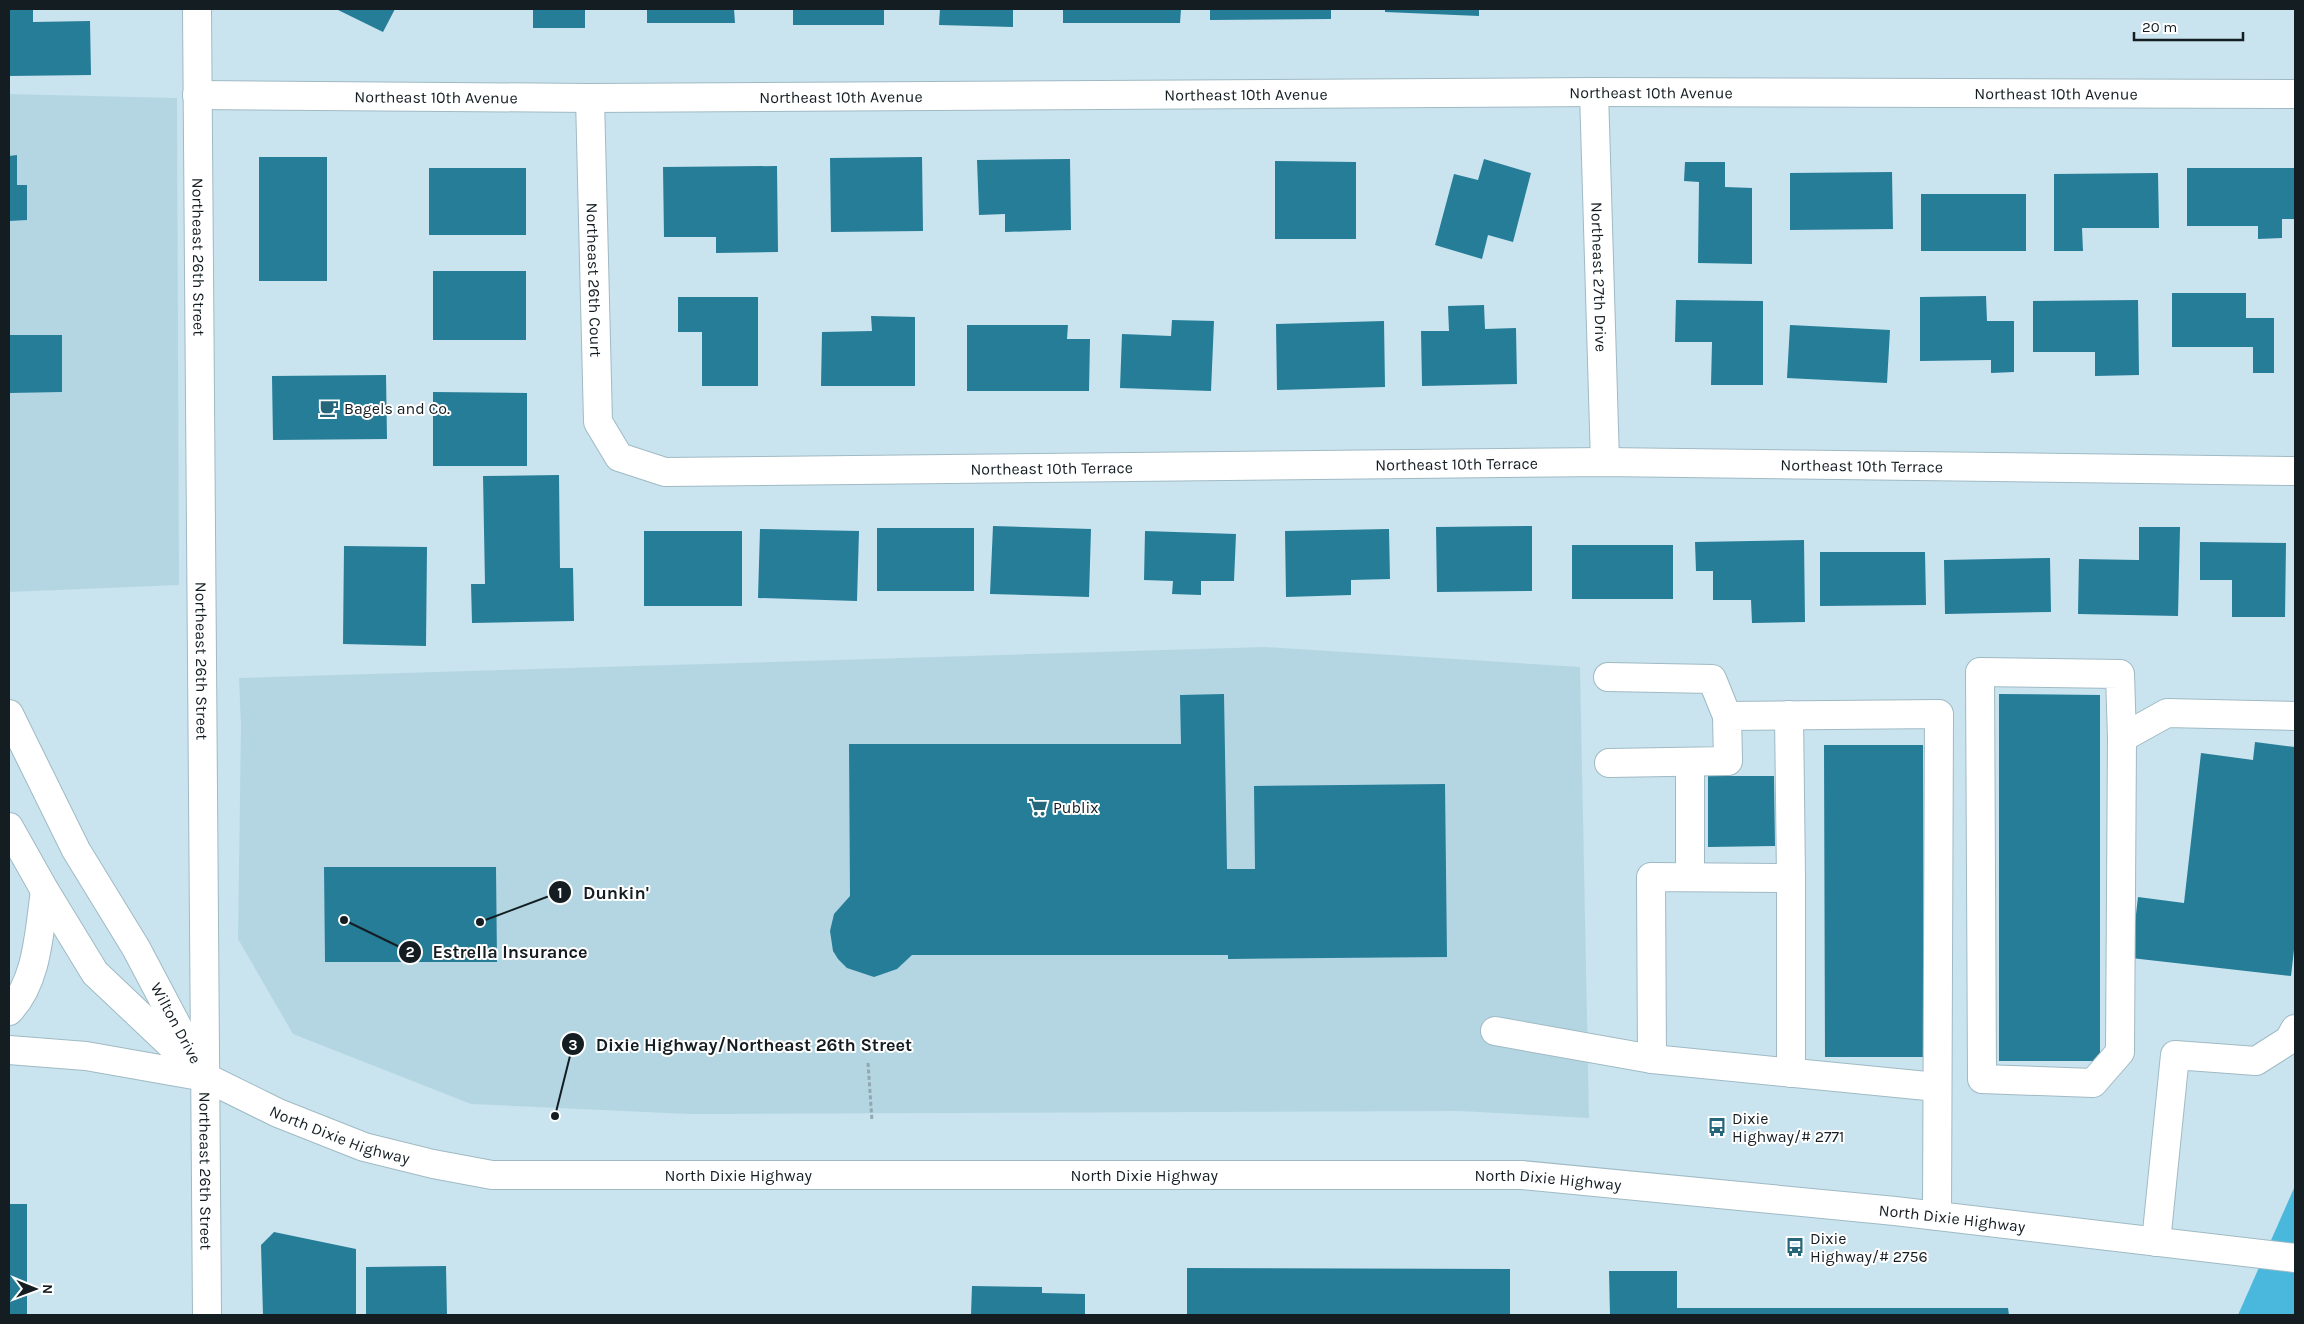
<svg xmlns="http://www.w3.org/2000/svg" width="2304" height="1324" viewBox="0 0 2304 1324" font-family="Karla,sans-serif">
  <style>
    .built { fill: #b4d6e3 }
    .water { fill: #49b8dc }
    .building { fill: #267d98 }
    .lines { fill: none; stroke-linecap: round; stroke-linejoin: round }
    .minor-casing { stroke: #a0bac4; stroke-width: 30 }
    .major-casing { stroke: #a0bac4; stroke-width: 30 }
    .path { stroke: #92a8b0; stroke-width: 3; stroke-dasharray: 4 2.5; stroke-linecap: butt }
    .minor { stroke: #fff; stroke-width: 28 }
    .major { stroke: #fff; stroke-width: 28 }
    .labels { text-anchor: middle; dominant-baseline: central; stroke-width: 4; stroke-linejoin: round; paint-order: stroke }
    .street-label { font-size: 16px; fill: #141e22; stroke: #fff }
    .poi-label { font-size: 16px; fill: #141e22; stroke: #fff; text-anchor: start }
    .leader { fill: none; stroke: #141e22; stroke-width: 2 }
    .callout-dot { fill: #141e22; stroke: #fff; stroke-width: 2 }
    .mark-label { font-size: 15px; text-anchor: middle; font-weight: bold; fill: #fff }
    .callout-label { font-size: 18px; text-anchor: middle; font-weight: bold; fill: #141e22; stroke: #fff; stroke-width: 4; stroke-linejoin: round; paint-order: stroke }
  </style>
  <rect width="100%" height="100%" fill="#c9e4ee"/>
  <path class="built" d="M9,94l168,4 2,487 -170,7z
    M1265,647l315,20 9,451 -130,-7 -770,3 -218,-10 -178,-70 -55,-95 3,-213 -2,-48z"/>
  <path class="water" d="M2295,1186v129h-57z"/>
  <path class="building" d="M9,9h24v13l57,-1 1,54 -82,1z
    M336,9h59l-12,23z
    M533,9h52v19h-52z
    M647,9h87l1,14h-88z
    M793,9h91v16h-91z
    M940,9h73v18l-74,-2z
    M1063,9h118l-1,14h-117z
    M1210,9h121v10l-121,1z
    M1385,9h94v7l-94,-4z
    M17,155v30h10v35l-18,1v-65z
    M259,157h68v124h-68z
    M922,157l1,74 -92,1 -1,-74z
    M1070,159l1,71 -66,2v-18l-26,1 -2,-55z
    M1484,159l47,14 -18,69 -25,-7 -6,24 -47,-14 19,-71 24,6z
    M1275,161l81,1v77h-81z
    M1685,162h40v25l27,1v76l-54,-1 1,-81 -15,-1z
    M777,166l1,86 -62,1v-16h-52l-1,-70z
    M429,168h97v67h-97z
    M2187,168h108v51h-13v19l-24,1v-13h-71z
    M1892,172l1,57 -103,1v-57z
    M2158,173l1,55h-77l1,23h-29v-77z
    M1921,194h105v57h-105z
    M433,271h93v69h-93z
    M2172,293h74v25h28v55h-21v-26h-81z
    M1986,296l1,25h27v51l-23,1v-13l-71,1v-64z
    M678,297h80v89h-56v-54h-24z
    M1676,300l87,1v84h-52l1,-43h-37z
    M2138,300l1,75 -44,1v-24h-62v-51z
    M1484,305l1,24 31,-1 1,56 -95,2 -1,-55h28l-1,-25z
    M871,316l44,1v69h-94l1,-54 50,-1z
    M1172,320l42,1 -3,70 -91,-3 2,-54 49,2z
    M1384,321l1,66 -108,3 -1,-66z
    M967,325h101l-1,14h23l-1,52h-122z
    M1790,325l100,5 -3,53 -100,-5z
    M9,335h53v57l-53,1z
    M386,375l1,64 -114,1 -1,-64z
    M433,392l94,1v73h-94z
    M559,475l1,93h13l1,53 -102,2 -1,-39h14l-2,-108z
    M993,526l98,3 -2,68 -99,-3z
    M1532,526v65l-95,1 -1,-65z
    M2139,527h41l-2,89 -100,-2 1,-55 60,1z
    M877,528h97v63h-97z
    M760,529l99,2 -2,70 -99,-3z
    M1389,529l1,50 -39,1v15l-65,2 -1,-66z
    M644,531h98v75h-98z
    M1145,531l91,3 -2,47h-33v14l-29,-1 1,-13 -29,-1z
    M1804,540l1,82 -53,1 -1,-23h-38v-29h-17l-1,-29z
    M2200,542l86,1 -1,74h-53v-37h-32z
    M1572,545h101v54h-101z
    M344,546l83,1 -1,99 -83,-2z
    M1820,552h105l1,53 -106,1z
    M2050,558l1,54 -106,2 -1,-54z
    M1224,694l3,175h28l-1,-83 191,-2 2,173 -219,2v-4h-316l-15,14 -23,8 -27,-9 -9,-9 -5,-8 -3,-20 4,-17 16,-18 -1,-152h332l-1,-49z
    M1999,694l101,1v366h-101z
    M2255,742l40,5v194l-4,35 -160,-18 7,-61 46,6 17,-150 52,7z
    M1824,745h99l1,312h-99z
    M1708,776h66l1,70 -67,1z
    M324,867h172l1,95h-172z
    M9,1204h18v111h-18z
    M274,1232l82,17v66h-93l-2,-70z
    M446,1266l1,49h-81v-48z
    M1187,1268l323,1v46h-323z
    M1609,1271h68v37h331l1,7h-399z
    M972,1286l70,1v6l43,1v21h-114z"/>
  <g class="lines">
    <g class="minor-casing">
      <g id="minor">
        <path id="s1" d="M197,9l10,1306"/>
        <path id="s2" d="M1594,92l11,370"/>
        <path id="s3" d="M197,95l393,3 1004,-6 701,2"/>
        <path id="s4" d="M590,98l8,324 21,35 46,15 940,-10 690,9"/>
        <path d="M1980,672l140,2 2,64 -2,314 -27,31 -111,-4z"/>
        <path d="M1608,677l104,2 15,37"/>
        <path d="M1789,715l2,163"/>
        <path d="M2122,738l45,-25 128,3"/>
        <path d="M1609,763l119,-2 -1,-45 212,-2 -2,502"/>
        <path d="M1690,877v-115"/>
        <path d="M1495,1031l157,28 285,28"/>
        <path d="M9,1050l77,6 119,21"/>
        <path d="M1652,1059l-1,-182 140,1v195"/>
        <path d="M2156,1242l19,-187 81,6 33,-21 6,-11"/>
      </g>
    </g>
    <g class="major-casing">
      <g id="major">
        <path d="M9,714l67,136 60,98 57,108"/>
        <path id="s5" d="M9,827l36,64 50,82 110,104 73,36 86,34 69,17 59,11h1030l373,36 400,47"/>
        <path d="M9,1011c29,-30 30,-80 36,-120"/>
      </g>
    </g>
    <path class="path" d="M868,1063l4,58"/>
    <use href="#minor" class="minor"/>
    <use href="#major" class="major"/>
  </g>
  <defs>
    <g id="cafe-bare" transform="scale(1.5)"><path d="M-5.5-4.5H6V0H3Q3 3.5 0 3.5H-2.5Q-5.5 3.5-5.5 0ZM3-3.2v2h1.7v-2ZM-6 4.5H4V6H-6Z" fill="#26667b" stroke="#fff" stroke-width="2.5" paint-order="stroke"/></g>
    <g id="supermarket-bare" transform="scale(1.5)"><path d="M-6-5.5h2.5l.6 2H6L4.5 2H-2.5L-4.4-4H-6ZM-1.5 3.2a1.3 1.3 0 1 0 .1 0ZM3 3.2a1.3 1.3 0 1 0 .1 0Z" fill="#26667b" stroke="#fff" stroke-width="2.5" paint-order="stroke"/></g>
    <g id="bus-bare" transform="scale(1.5)"><path d="M-5-6H5V4H4V6H2V4H-2V6H-4V4H-5ZM-3.5-4V0h7V-4ZM-3.5 1.2v1.5H-2V1.2ZM2 1.2v1.5H3.5V1.2Z" fill="#26667b" stroke="#fff" stroke-width="2.5" paint-order="stroke"/></g>
  </defs>
  <g fill-rule="evenodd">
    <use href="#cafe-bare" x="329" y="408"/>
    <use href="#supermarket-bare" x="1038" y="807"/>
    <use href="#bus-bare" x="1717" y="1127"/>
    <use href="#bus-bare" x="1795" y="1247"/>
  </g>
  <g class="labels">
    <g class="street-label">
      <text stroke="none"><textPath href="#s3" startOffset="1454">Northeast 10th Avenue</textPath></text>
      <text stroke="none"><textPath href="#s3" startOffset="1859">Northeast 10th Avenue</textPath></text>
      <text stroke="none"><textPath href="#s3" startOffset="1049">Northeast 10th Avenue</textPath></text>
      <text stroke="none"><textPath href="#s3" startOffset="239">Northeast 10th Avenue</textPath></text>
      <text stroke="none"><textPath href="#s3" startOffset="644">Northeast 10th Avenue</textPath></text>
      <text stroke="none"><textPath href="#s1" startOffset="248">Northeast 26th Street</textPath></text>
      <text stroke="none"><textPath href="#s2" startOffset="185">Northeast 27th Drive</textPath></text>
      <text stroke="none"><textPath href="#s4" startOffset="182">Northeast 26th Court</textPath></text>
      <text stroke="none"><textPath href="#s4" startOffset="1205">Northeast 10th Terrace</textPath></text>
      <text stroke="none"><textPath href="#s4" startOffset="1610">Northeast 10th Terrace</textPath></text>
      <text stroke="none"><textPath href="#s4" startOffset="800">Northeast 10th Terrace</textPath></text>
      <text stroke="none"><textPath href="#s1" startOffset="652">Northeast 26th Street</textPath></text>
      <text transform="translate(176 1023) rotate(62)">Wilton Drive</text>
      <text stroke="none"><textPath href="#s5" startOffset="468">North Dixie Highway</textPath></text>
      <text stroke="none"><textPath href="#s1" startOffset="1162">Northeast 26th Street</textPath></text>
      <text stroke="none"><textPath href="#s5" startOffset="872">North Dixie Highway</textPath></text>
      <text stroke="none"><textPath href="#s5" startOffset="1278">North Dixie Highway</textPath></text>
      <text stroke="none"><textPath href="#s5" startOffset="1682">North Dixie Highway</textPath></text>
      <text stroke="none"><textPath href="#s5" startOffset="2088">North Dixie Highway</textPath></text>
    </g>
    <g class="poi-label">
      <text x="344" y="408">Bagels and Co.</text>
      <text x="1053" y="807">Publix</text>
      <text x="1732" y="1118">Dixie<tspan x="1732" dy="18">Highway/# 2771</tspan></text>
      <text x="1810" y="1238">Dixie<tspan x="1810" dy="18">Highway/# 2756</tspan></text>
    </g>
  </g>
  <path class="leader" d="M480 922L560 892M344 920L410 952M555 1116L573 1044"/>
  <g class="callout-dot">
    <circle cx="480" cy="922" r="5"/>
    <circle cx="344" cy="920" r="5"/>
    <circle cx="555" cy="1116" r="5"/>
    <circle cx="560" cy="892" r="12"/>
    <circle cx="410" cy="952" r="12"/>
    <circle cx="573" cy="1044" r="12"/>
  </g>
  <g class="mark-label">
    <text x="560" y="898">1</text>
    <text x="410" y="957">2</text>
    <text x="573" y="1050">3</text>
  </g>
  <g class="callout-label">
    <text x="616" y="899">Dunkin'</text>
    <text x="510" y="958">Estrella Insurance</text>
    <text x="754" y="1051">Dixie Highway/Northeast 26th Street</text>
  </g>
  <rect width="2304" height="1324" fill="none" stroke="#141e22" stroke-width="20"/>
  <g transform="translate(35 1289) rotate(91)" stroke="#ffffff" stroke-width="4" paint-order="stroke">
  <path d="M0-4L9 19L0 12L-9 19Z" fill="#141e22"/>
  <text y="-8" font-size="14" font-weight="bold" text-anchor="middle" fill="#141e22">N</text>
  </g>
  <path d="M2134 32v8h109v-8" fill="none" stroke="#141e22" stroke-width="2.5"/>
  <text x="2142" y="32" font-size="15" fill="#141e22" stroke="#ffffff" stroke-width="4" paint-order="stroke">20 m</text>
</svg>
